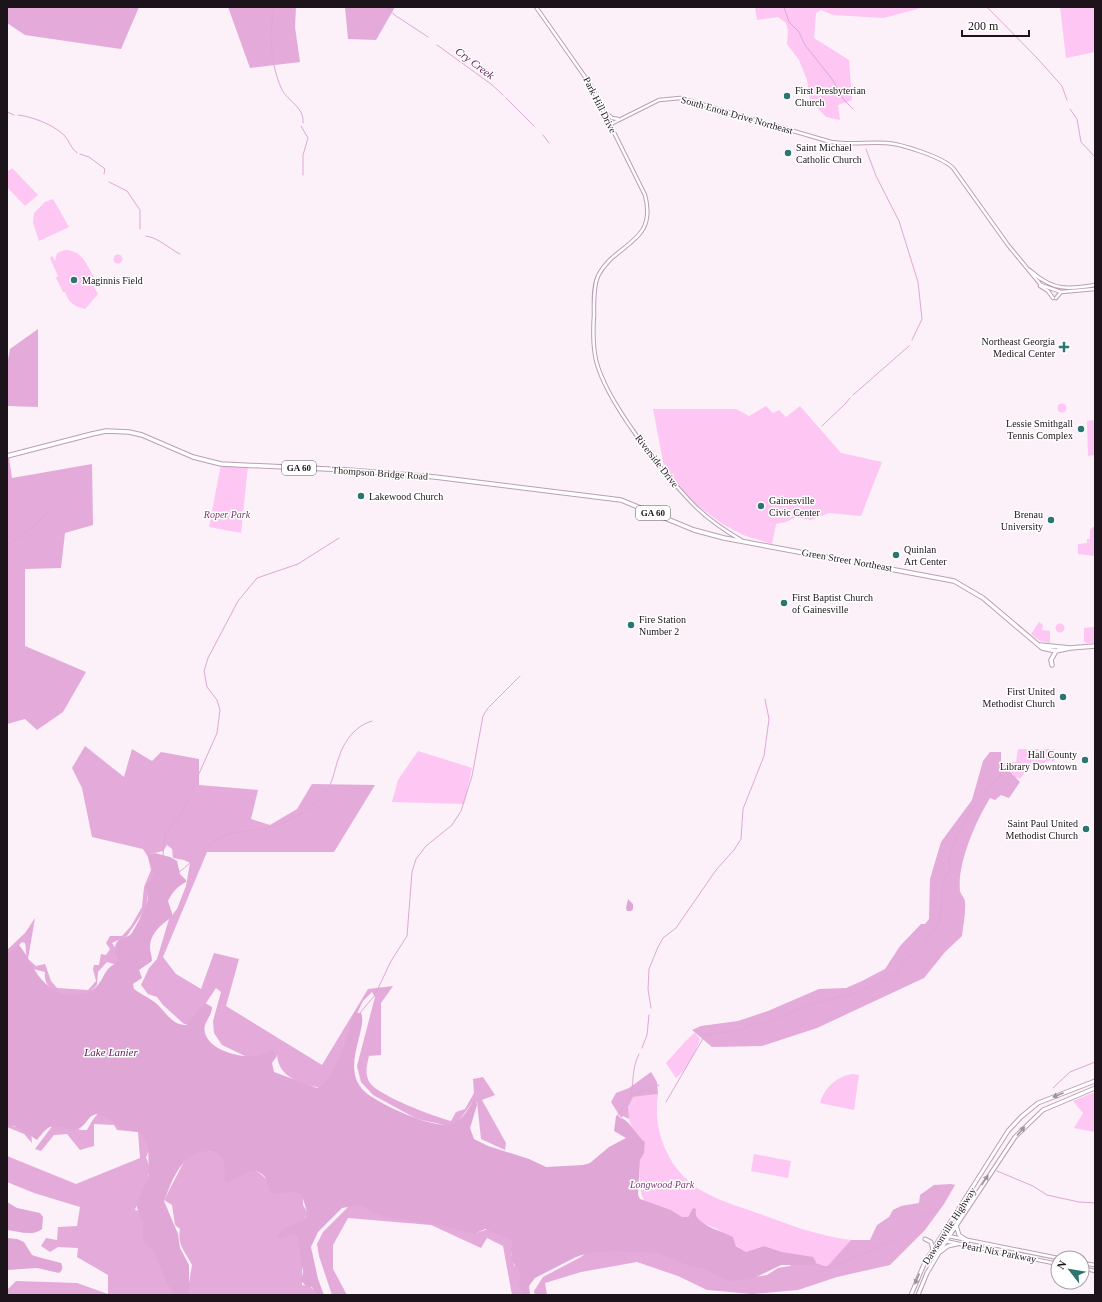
<svg xmlns="http://www.w3.org/2000/svg" width="1102" height="1302" viewBox="0 0 1102 1302" font-family="Georgia,serif">
  <style>
    .green { fill: #fdc6f3 }
    .forest { fill: #e4aada }
    .water { fill: #e0a7d6 }
    .lines { fill: none; stroke-linecap: round; stroke-linejoin: round }
    .stream { stroke: #e0a7d6; stroke-width: 1 }
    .secondary-casing { stroke: #ba9fb5; stroke-width: 4.5 }
    .primary-casing { stroke: #ba9fb5; stroke-width: 5 }
    .highway-casing { stroke: #ba9fb5; stroke-width: 5.5 }
    .secondary { stroke: #fff; stroke-width: 2.5 }
    .primary { stroke: #fff; stroke-width: 3 }
    .highway { stroke: #fff; stroke-width: 3.5 }
    .oneway { fill: #999598 }
    .poi-dot { fill: #2c7571; stroke: #fff; stroke-width: 1.5 }
    .labels { text-anchor: middle; dominant-baseline: central; stroke-width: 3; stroke-linejoin: round; paint-order: stroke }
    .shield { fill: #fff; stroke: #615a5f; stroke-width: 1 }
    .shield-label { font-size: 9px; font-weight: bold; fill: #1d141b }
    .poi-label { font-size: 10px; fill: #1d141b; stroke: #fff; text-anchor: start }
    .street-label { font-size: 10px; fill: #1d141b; stroke: #fff }
    .park-label { font-size: 10px; font-style: italic; fill: #7d3974; stroke: #fff }
    .water-label { font-size: 11px; font-style: italic; fill: #62205a; stroke: #fff }
  </style>
  <rect width="100%" height="100%" fill="#fcf0f9"/>
  <path class="green" d="M755,7h169l-40,11 -51,-3 -12,-5 -5,3 -2,25 35,22 3,40 -14,5 2,15 -14,-3 -16,-17 -3,-20 -8,-20 -12,-16 1,-13 -2,-8 -8,-6 -21,3z
    M1060,7h35v45l-29,6z
    M12,168l26,27 -13,11 -18,-19v-15z
    M53,199l16,28 -30,14 -6,-18 1,-10 11,-11z
    M65,250c17,0 22,15 29,28l-4,2 8,14 -13,15c-11,-3 -16,-6 -20,-17h-2l-7,-14 2,-2 -8,-18 2,-2 3,5 2,-8z
    M113.5 259a4.5 4.5 0 1 1 9 0a4.5 4.5 0 1 1-9 0Z
    M1057.5 408a4.5 4.5 0 1 1 9 0a4.5 4.5 0 1 1-9 0Z
    M766,406l7,7 6,-3 7,7 14,-11 41,47 41,9 -21,54 -32,-3 -18,7 -15,-3 -10,5 -10,2 -4,20 -29,-9 -22,-12 -27,-20 -30,-36 -11,-58h83l13,7z
    M1095,420v35l-7,1 -1,-35z
    M221,464l27,2 -7,67 -32,-6z
    M1093,527h2v29l-17,-2v-10l9,-1v-4h3v-9z
    M1039,622l4,3 -1,5 8,1v12l-10,-2 -9,-7z
    M1055.5 628a4.5 4.5 0 1 1 9 0a4.5 4.5 0 1 1-9 0Z
    M1095,627v16h-9l-2,-1v-14z
    M1018,749h37v11l-3,2 -1,-2 -10,4h-15v7l-6,8 -3,-2 -1,2 -15,-16 15,-1z
    M418,751l54,17 -8,36 -72,-2 6,-22z
    M695,1033l5,6c-5,14 -12,29 -24,39l-10,-15c5,-5 25,-29 29,-30z
    M853,1074l6,1 -5,35 -34,-7c5,-16 17,-27 33,-29z
    M1095,1092v40l-21,-4 9,-15 -10,-12z
    M658,1094c-6,38 11,78 46,98 18,10 39,16 59,23 29,11 57,21 88,25l-21,26 -4,1 -62,-21 -18,6c-15,-9 -26,-27 -45,-28l-8,-16 -5,9h-6l-11,-7 -25,-8 -4,5 3,-5c-6,-7 -6,-33 -5,-41 2,-7 4,-12 5,-19 -13,-11 -24,-30 -12,-45z
    M754,1154l37,7 -3,17 -37,-7z"/>
  <path class="forest" d="M7,7h132l-18,42 -96,-14 -18,-12z
    M228,7h68l-1,20 5,35 -50,6z
    M345,7h50l-19,33 -28,-1z
    M38,329v78l-31,-1v-41l3,-16z
    M9,458l3,20 80,-14 1,61 -28,8 -4,35 -36,1v77l61,26 -23,40 -26,18 -12,-11 -18,5v-265z
    M85,746l39,31 8,-28 20,12 9,-9 38,7v26l59,5 -7,29 19,6 27,-16 15,-25 63,1 -41,67h-127l-44,105 13,17 25,15 13,-36 25,6 -13,47 96,59 46,-76 25,-3 -12,17v52l-12,1c-2,9 -5,18 1,27 9,13 65,34 81,38l5,-9 9,-3 9,-16 -1,-14 10,-2 12,18 -13,5 24,43 -1,7 -24,-11 -4,-37 -5,1 -15,20 -8,3 -32,-7 -44,-24 -12,-13 -4,-16 18,-69 -3,-5 -9,9 -9,19 -4,15 -21,47 -9,6c-20,-5 -41,-10 -43,-33l-32,1 -23,-11 -8,-12 -1,-12 8,-29 -5,-4 -24,36h-8l-21,-19 -6,-8 -9,-3 -7,-9 8,-17 8,-9 12,-40 8,-10 9,-23 4,-23 -6,-3 -11,-2 -1,-9 -5,-4 -4,6 -13,3 5,11 -1,14 -5,5 -3,24 -19,28 -15,7 9,13 -4,9 -10,-3 -9,10 -1,13 -12,12c-15,-2 -43,-3 -40,-25l-16,-4c-4,-9 -2,-16 -4,-25l-3,-1 -15,15v-7l18,-17 10,-15 -7,41 8,7 9,-2 6,17 6,7 31,2 8,-9 -3,-12 1,-4h5l2,-11 5,1 4,-6 -4,-6 4,-7h12l9,-10 11,-19 2,-20 7,-17 -3,-13 -5,-8 -51,-12 -10,-49 -10,-20z
    M990,752h11v11l19,19 -11,16 -8,-3 -6,5 -5,-2c-14,23 -33,65 -30,93 1,4 5,7 5,11 1,11 -2,23 -3,34l-17,16 -21,26 -107,50 -55,18 -50,1 -20,-17 9,-4 37,-5 30,-10 51,-22 27,-1 16,-7 23,-12 15,-23 21,-22h4l4,-5 1,-40 11,-37 31,-42 11,-39z
    M651,1072l6,10 1,12 -25,3 -5,10 1,12 -6,-3 -2,2 -10,-16 5,-9 13,-5z
    M99,1112l37,11 14,24 -4,11c10,16 -6,35 -11,52l6,1 2,18 33,66h-169v-5l9,-9 61,2 31,11v-19l-31,-18 1,-9 -20,-1 -8,5 -9,-6 5,-8 11,2 1,-13 19,-1 3,-19 -46,-14 -27,-11v-26l69,28 64,-26 -2,-26 -21,-2 -3,-5 -20,-1v22l-14,4 -13,-16 -13,1 -13,16 -6,-2 18,-24 21,-2 6,7h7l5,-9z
    M7,1120l3,5 5,2 6,-5 10,8 1,13 -8,-9 -17,-7z
    M199,1149l20,4 6,6 1,22c9,0 10,-6 17,-9 11,-6 21,3 26,12l27,4 7,7v10l5,8 -4,8 -17,6 1,7h9l5,29v22l8,1 8,9h-131l5,-30c-7,-14 -15,-19 -12,-36l-5,-4 -3,-20 -8,-5 23,-44z
    M951,1184l4,1 -11,19 -19,26 -35,35 -53,12 -39,13 -46,4 -45,-4 -29,-14 -41,-14 -56,10 -36,11 2,12h-12l-1,-4 9,-14 38,-20 9,-8 52,-1 28,6 72,25 25,-4 11,-7 12,-2 8,-7 -16,-7 45,15 24,-27h19l7,-15 12,-8 4,-7 8,-4 18,-3 1,-8 14,-10z
    M360,1203l116,30 12,-4 28,11 -5,14 3,11 10,7 -1,23h-11l-9,-49 -16,-8 -6,10 -50,-23 -83,-7 -15,27v24l14,26h-15l-13,-39 -2,-12 6,-12 27,-27z"/>
  <path class="water" d="M155,853l15,4 7,4 3,13 6,6v2c-9,5 -13,9 -18,19l4,12v4c-11,8 -22,16 -22,31 0,4 2,8 2,13l-13,9 3,8 -9,6 1,5c6,5 12,7 19,12 12,8 17,24 33,24l19,-22 7,4c0,10 -10,16 -7,26 4,16 31,24 46,23 7,0 14,-3 21,-6l5,6 -5,7 2,9 43,16c17,-6 32,-55 36,-73l2,-2h6c6,11 -11,41 -6,62 1,5 4,10 7,14 11,13 72,41 89,35 10,-2 18,-16 23,-24l2,1 1,4 -7,23 4,11 14,7 41,13 17,8 37,-2 7,-2 19,-16 17,-9 -12,-7 2,-15 2,-1 2,3c9,1 16,17 25,24l-1,11 -4,7 -2,35 2,4 31,11 11,7h6l5,-9 3,1c-4,15 26,22 37,28l3,9 10,6 18,-6 18,6 31,5 3,5 -2,3h-33l-29,14 -19,2 -9,-2 -18,-9 -19,-5 -29,-12 -47,-2 -23,2 -12,4 -41,21 -6,8 1,9h-7l-4,-12 1,-10 -9,-14 1,-19 -27,-11 -11,5 -35,-9 -54,-8 -12,-5 -12,-7 -19,3 -24,24 -7,15 7,32 6,16h-8l-4,-8 -6,-1 -5,-5 2,-9 -6,-36 -6,-2 -10,5 -4,-2c6,-13 18,-11 29,-19l1,-6 -5,-17 -5,-3 -23,2 -3,-1 -6,-16c-14,-15 -25,3 -39,6 -4,-6 1,-16 -3,-24 -4,-5 -10,-8 -17,-8 -25,2 -34,30 -42,50l14,33 2,14 9,17v23l-1,7h-12l-9,-12 -13,-31 -11,-12 -1,-19 -6,-16 13,-30 -1,-29 -7,-13 -21,-5 -10,-9 -13,-5c-9,1 -10,10 -17,14 -9,5 -22,-5 -32,0 -4,3 -8,8 -11,12l-19,-13 -11,-2v-170l11,-11c10,11 14,25 24,36 13,15 40,22 55,6 5,-5 7,-13 12,-18 3,-3 7,-4 9,-8 -2,-5 -5,-12 -1,-18 3,-5 8,-4 13,-7 3,-2 16,-28 17,-33 2,-6 -1,-12 -1,-18l5,-4 3,-7 -6,-16 2,-3z
    M628,899l5,5v5l-2,2h-4l-1,-3z
    M7,1202l10,6 23,5 3,4 -1,12c-10,8 -24,2 -35,1z
    M7,1238l10,1 7,3 8,13 6,2 23,6c2,4 2,7 -2,10l-22,-5 -30,2z"/>
  <g class="lines">
    <path class="stream" d="M274,7c-5,28 -4,56 8,83 6,11 23,18 21,33
      M385,7l11,9 32,21
      M784,7l5,15 10,10 6,13 27,34 12,21 9,9
      M987,7l50,51 25,28 5,14
      M437,45l54,39 12,11
      M506,98l28,28
      M1070,109l7,10 4,23 14,15
      M7,112l7,3
      M18,115c15,2 34,9 46,20 5,5 7,14 13,18
      M301,126l7,12 -5,17v20
      M543,135l6,8
      M866,149l10,27 23,45 19,61 4,37 -10,21
      M80,154l9,3 16,12 -1,5
      M109,182l18,9 13,19v19
      M146,236c13,2 22,12 34,18
      M853,395l56,-49
      M822,426l24,-23 4,-5
      M7,546c14,-12 34,-21 42,-38
      M985,793l15,-18
      M163,855l2,-21 18,-24 34,-77 3,-23 -3,-10 -10,-13 -3,-16 4,-13 30,-57 19,-23 41,-14 41,-26
      M179,872c15,-10 26,-27 42,-35 13,-6 28,-6 42,-8 21,-4 45,-17 60,-33 10,-11 11,-26 16,-39 5,-16 17,-32 33,-36
      M935,929c9,-11 6,-28 7,-41 2,-11 5,-12 8,-20 1,-3 -1,-6 -1,-9 2,-16 22,-53 34,-61
      M651,1008l-3,-19 1,-20 9,-22 5,-9 13,-10 40,-58 18,-20 7,-11 2,-30 21,-53 5,-37 -4,-20
      M360,1013l15,-18 16,-34 16,-25 5,-64 4,-13 10,-13 26,-21 9,-14 11,-35 11,-60 5,-8 32,-32
      M642,1048l5,-13 2,-20
      M1053,1088l17,-16 25,-10
      M631,1095l28,-10
      M666,1102l39,-67 39,-6 7,-5 16,-1 39,-17 52,-14 39,-19c8,-18 25,-22 34,-39
      M618,1115c4,-8 11,-12 13,-21 3,-14 1,-27 8,-40
      M997,1171l36,15 14,9 32,7 16,1
      M911,1227l13,-11 15,-7
      M814,1263l10,4 10,-1 59,-25"/>
    <g class="secondary-casing">
      <path id="secondary" d="M536,7l54,77 55,111c13,49 -30,47 -47,81 -5,11 -4,27 -4,39 -1,14 -1,31 2,45 10,42 65,110 94,141 15,16 32,28 51,39
        M606,113l6,5 6,1
        M611,124l48,-24 21,-2 151,44c21,3 35,0 55,1 16,1 56,14 67,25l55,77 33,40 20,7 34,-3
        M1028,269c5,3 9,8 15,11 16,11 34,8 52,5
        M1040,286l8,5 5,7
        M1056,298l5,-6
        M943,1235l115,23
        M940,1240l118,24
        M1082,1263l13,2
        M1082,1268l13,3"/>
    </g>
    <g class="primary-casing">
      <path id="primary" d="M956,1225l3,10 9,6
        M925,1239l6,3 2,8
        M940,1252l8,-6 9,-2
        M911,1295l14,-33 83,-131 13,-14 17,-14 57,-22
        M918,1295l9,-22 19,-32 69,-104 28,-27 52,-22"/>
    </g>
    <g class="highway-casing">
      <path id="highway" d="M7,456l85,-22 14,-3 23,1 13,3 51,22 28,7 127,6 87,7 186,23 73,30 30,8 230,43 29,17 59,50 14,3 14,-3
        M1040,645l30,3 25,-2
        M1052,665l-1,-5 5,-9"/>
    </g>
    <use href="#secondary" class="secondary"/>
    <use href="#primary" class="primary"/>
    <use href="#highway" class="highway"/>
  </g>
  <defs><path id="oneway-solid" d="M-6-.8H1V-3.2L6.5 0L1 3.2V.8H-6Z"/></defs>
  <g class="oneway">
    <use href="#oneway-solid" transform="translate(1058 1095) rotate(157)"/>
    <use href="#oneway-solid" transform="translate(1021 1131) rotate(-48)"/>
    <use href="#oneway-solid" transform="translate(985 1180) rotate(-56)"/>
    <use href="#oneway-solid" transform="translate(917 1279) rotate(113)"/>
  </g>
  <g class="poi-dot">
    <circle cx="787" cy="96" r="4"/>
    <circle cx="788" cy="153" r="4"/>
    <circle cx="74" cy="280" r="4"/>
    <path d="M1062 341h4v4h4v4h-4v4h-4v-4h-4v-4h4z"/>
    <circle cx="1081" cy="429" r="4"/>
    <circle cx="361" cy="496" r="4"/>
    <circle cx="761" cy="506" r="4"/>
    <circle cx="1051" cy="520" r="4"/>
    <circle cx="896" cy="555" r="4"/>
    <circle cx="784" cy="603" r="4"/>
    <circle cx="631" cy="625" r="4"/>
    <circle cx="1063" cy="697" r="4"/>
    <circle cx="1085" cy="760" r="4"/>
    <circle cx="1086" cy="829" r="4"/>
  </g>
  <g class="labels">
    <g class="shield">
      <rect x="282" y="461" width="34" height="14" rx="3"/>
      <rect x="636" y="506" width="34" height="14" rx="3"/>
    </g>
    <g class="shield-label">
      <text x="299" y="468">GA 60</text>
      <text x="653" y="513">GA 60</text>
    </g>
    <g class="poi-label">
      <text x="795" y="90">First Presbyterian<tspan x="795" dy="12">Church</tspan></text>
      <text x="796" y="147">Saint Michael<tspan x="796" dy="12">Catholic Church</tspan></text>
      <text x="82" y="280">Maginnis Field</text>
      <text x="1055" y="341" text-anchor="end">Northeast Georgia<tspan x="1055" dy="12">Medical Center</tspan></text>
      <text x="1073" y="423" text-anchor="end">Lessie Smithgall<tspan x="1073" dy="12">Tennis Complex</tspan></text>
      <text x="369" y="496">Lakewood Church</text>
      <text x="769" y="500">Gainesville<tspan x="769" dy="12">Civic Center</tspan></text>
      <text x="1043" y="514" text-anchor="end">Brenau<tspan x="1043" dy="12">University</tspan></text>
      <text x="904" y="549">Quinlan<tspan x="904" dy="12">Art Center</tspan></text>
      <text x="792" y="597">First Baptist Church<tspan x="792" dy="12">of Gainesville</tspan></text>
      <text x="639" y="619">Fire Station<tspan x="639" dy="12">Number 2</tspan></text>
      <text x="1055" y="691" text-anchor="end">First United<tspan x="1055" dy="12">Methodist Church</tspan></text>
      <text x="1077" y="754" text-anchor="end">Hall County<tspan x="1077" dy="12">Library Downtown</tspan></text>
      <text x="1078" y="823" text-anchor="end">Saint Paul United<tspan x="1078" dy="12">Methodist Church</tspan></text>
    </g>
    <g class="street-label">
      <text transform="translate(600 105) rotate(63)">Park Hill Drive</text>
      <text transform="translate(737 115) rotate(16)">South Enota Drive Northeast</text>
      <text transform="translate(657 461) rotate(52)">Riverside Drive</text>
      <text transform="translate(380 473) rotate(4)">Thompson Bridge Road</text>
      <text transform="translate(847 560) rotate(10)">Green Street Northeast</text>
      <text transform="translate(949 1226) rotate(-57)">Dawsonville Highway</text>
      <text transform="translate(999 1252) rotate(11)">Pearl Nix Parkway</text>
    </g>
    <g class="park-label">
      <text x="227" y="514">Roper Park</text>
      <text x="662" y="1184">Longwood Park</text>
    </g>
    <g class="water-label">
      <text transform="translate(475 63) rotate(37)">Cry Creek</text>
      <text x="111" y="1052">Lake Lanier</text>
    </g>
  </g>
  <rect width="1102" height="1302" fill="none" stroke="#1d141b" stroke-width="16"/>
  <g transform="translate(1070 1270) rotate(301)"><circle r="19" fill="#ffffff" stroke="#a5a1a4"/>
  <path d="M0-3L7 15L0 10L-7 15Z" fill="#2c7571"/>
  <text y="-6" font-size="11" font-weight="bold" text-anchor="middle" fill="#1d141b">N</text>
  </g>
  <path d="M962 30v6h67v-6" fill="none" stroke="#1d141b" stroke-width="2"/>
  <text x="968" y="30" font-size="12" fill="#1d141b" stroke="#ffffff" stroke-width="3" paint-order="stroke">200 m</text>
</svg>
